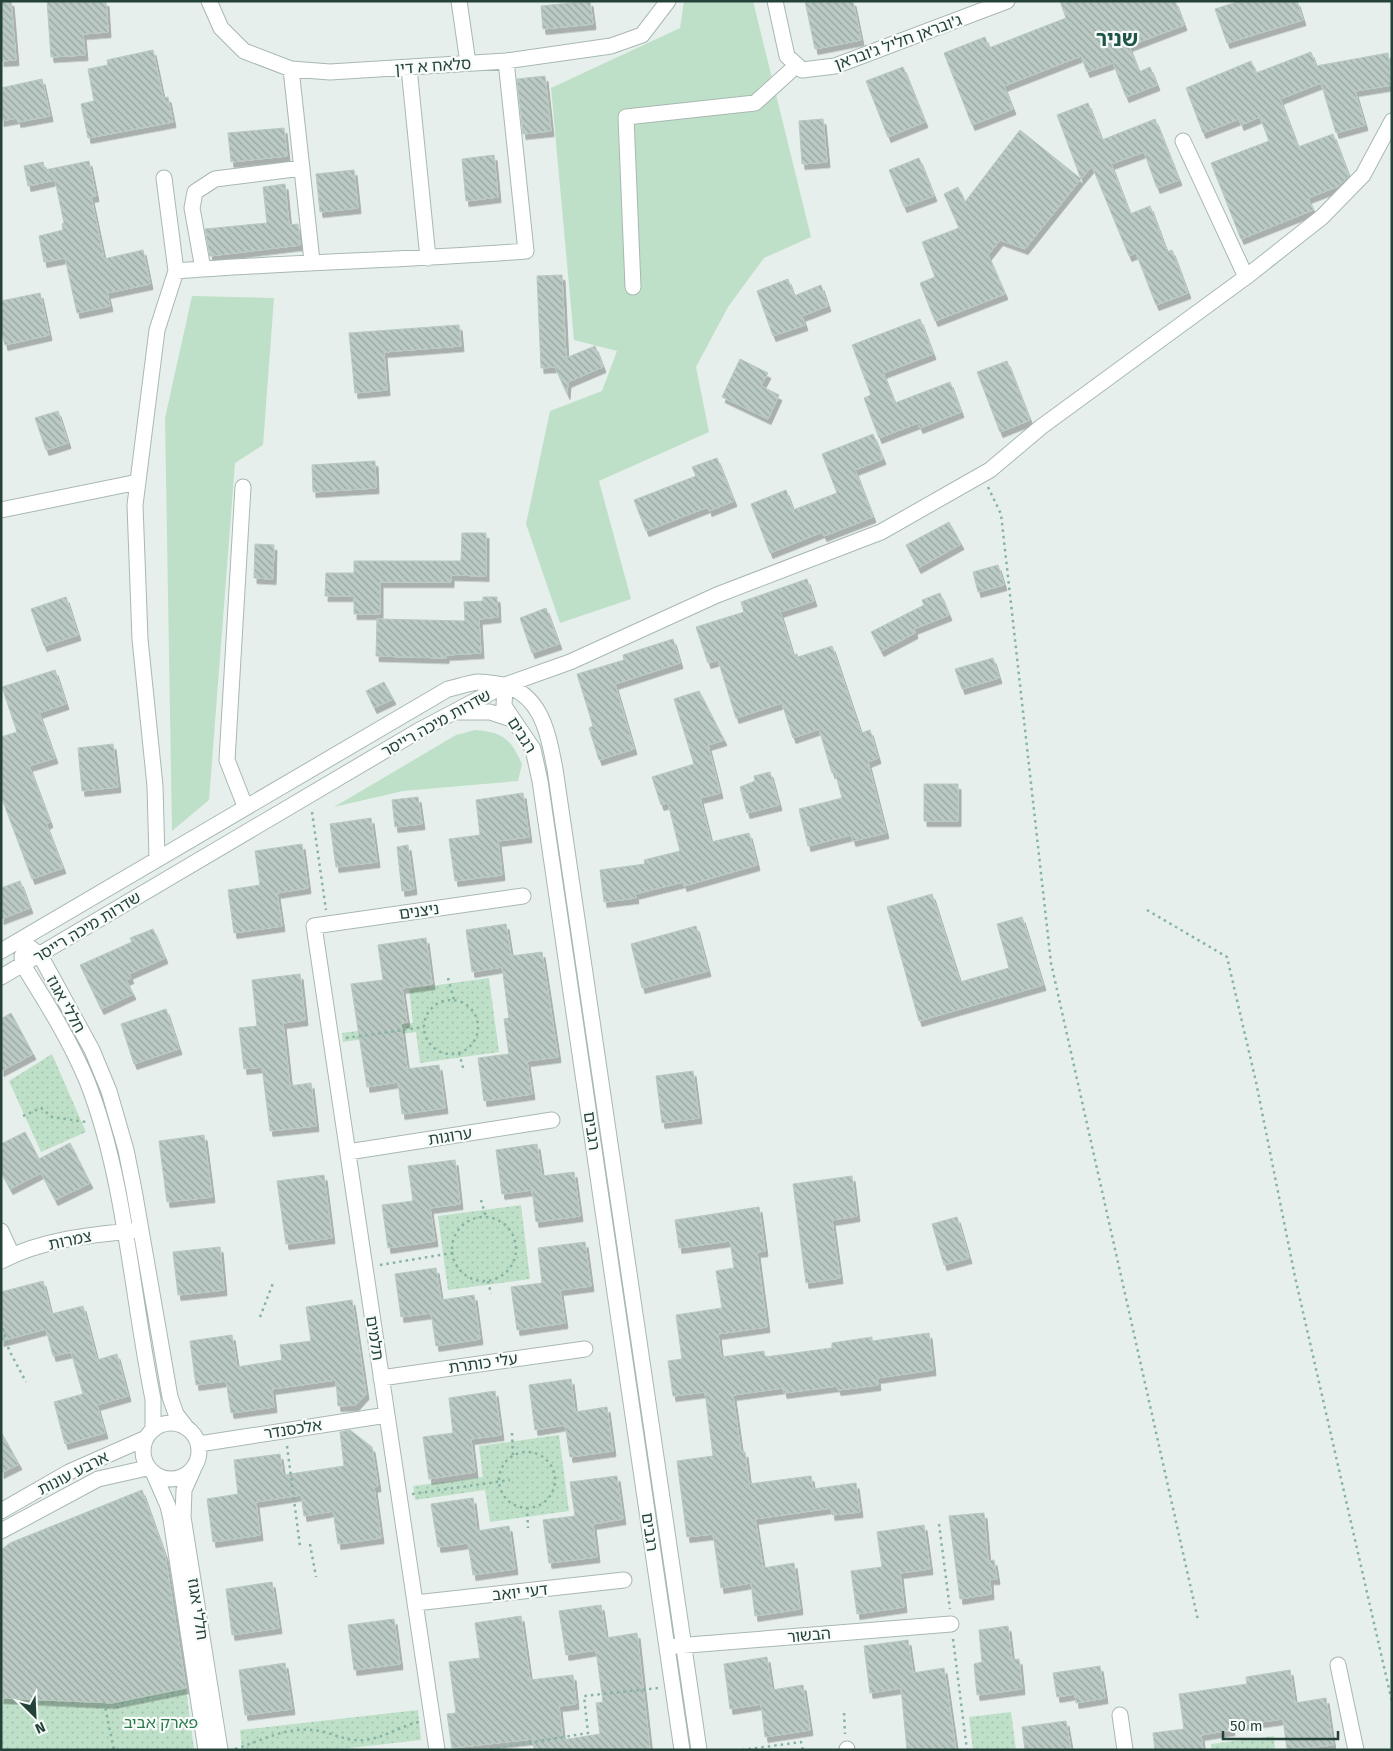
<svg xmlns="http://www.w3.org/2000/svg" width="1393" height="1751" viewBox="0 0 1393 1751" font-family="'Fira Sans','Noto Sans Hebrew',sans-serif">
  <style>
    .grass { fill: #bfe0c8 }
    .park { fill: url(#park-dots) }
    .building { fill: url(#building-back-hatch); stroke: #b8c9c2; filter: url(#shadow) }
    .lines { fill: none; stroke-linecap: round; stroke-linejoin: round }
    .minor-casing { stroke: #a8b8b2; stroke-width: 17 }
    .path { stroke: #86b3a5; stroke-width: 2.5; stroke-dasharray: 2.5 4; stroke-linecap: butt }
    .minor { stroke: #fff; stroke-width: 15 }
    .labels { text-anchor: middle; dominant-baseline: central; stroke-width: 4.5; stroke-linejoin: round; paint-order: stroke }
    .street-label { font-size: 16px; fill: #24423a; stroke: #f7fbf9 }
    .park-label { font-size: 16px; fill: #2d7a4b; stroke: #f7fbf9 }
    .district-label { font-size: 21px; font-weight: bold; fill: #1f5548; stroke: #f7fbf9 }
  </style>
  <defs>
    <pattern id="park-dots" width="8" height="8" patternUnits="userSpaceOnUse" patternTransform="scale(1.25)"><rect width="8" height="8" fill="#bfe0c8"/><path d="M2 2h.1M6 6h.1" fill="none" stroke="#a4c1ad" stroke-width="1.8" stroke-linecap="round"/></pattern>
    <pattern id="building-back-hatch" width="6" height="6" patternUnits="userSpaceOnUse" patternTransform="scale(1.25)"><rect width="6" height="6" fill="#bbcac4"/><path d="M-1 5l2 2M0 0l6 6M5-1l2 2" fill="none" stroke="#98a6a0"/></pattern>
    <filter id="shadow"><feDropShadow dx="3" dy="5.5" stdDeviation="0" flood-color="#0004"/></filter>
  </defs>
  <rect width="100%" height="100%" fill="#e6efeb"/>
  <path class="grass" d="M684,1h69l58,236 -47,21 -36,49 -32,60 13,65 -110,49 32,118 -71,24 -34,-99 24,-113 52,-20 15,-40 -43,-11 -23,-252 129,-60z
    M192,296l82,2 -11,147 -28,18 -26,337 -37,31 -7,-413z
    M475,730c28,2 36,9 47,34l-4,17 -115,10 -69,16 122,-72z"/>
  <path class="park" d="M489,978l10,74 -79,11 -4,-31 -73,10 -1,-9 71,-10 -4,-34z
    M52,1054l34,78 -45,20 -32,-71z
    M521,1205l9,74 -82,11 -10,-74z
    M559,1435l10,76 -79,11 -5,-32 -70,10 -2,-14 70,-9 -4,-31z
    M186,1688l8,62h-193v-52z
    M418,1710l3,30 -89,10h-90l-2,-20z
    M1011,1712l5,38h-43l-4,-33z
    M1274,1736l1,14h-64v-6z"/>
  <path class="building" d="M1,1h10l5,59 -15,1z
    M47,1h59l2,31 -25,2 2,21 -34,2z
    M590,1l3,23 -50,5 -2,-23z
    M805,1h48l8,39 -46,9z
    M1060,1h115l9,24 -55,21 10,26 11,-5 7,18 -31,12 -13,-34 -26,9 -6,-16 -77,30 9,23 -41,16 -28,-72 41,-16 4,11 77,-30z
    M1240,1h57l6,19 -76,23 -12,-34z
    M153,50l10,48 5,-1 5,25 -85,16 -7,-34 13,-3 -6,-32 20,-4 -1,-5z
    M1311,52l5,14 72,-13 4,32 -37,6 10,34 -29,8 -15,-50 -41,16 18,48 35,-13 16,42 -10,10 -31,12 5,12 -72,29 -30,-76 58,-22 -9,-24 -19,8 -2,-6 -36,14 -17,-45 65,-27 5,12z
    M903,67l22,55 -37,15 -22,-56z
    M545,76l6,55 -28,3 -6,-55z
    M42,79l8,37 -32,6 -1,-4 -16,3v-33z
    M1088,103l14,37 53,-21 24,61 -22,8 -13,-36 -33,12 19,50 20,-8 17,46 5,-2 16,43 -32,12 -20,-52 -7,3 -37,-90 -11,13 -24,-64z
    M823,119l4,43 -25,2 -3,-43z
    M284,128l3,28 -56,6 -3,-29z
    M1020,130l61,49 -56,70 -25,-9 -12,15 17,39 -70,27 -15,-38 15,-6 -13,-35 37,-14 -15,-34 14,-7 7,15z
    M494,155l4,42 -32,4 -4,-42z
    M919,158l15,38 -30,11 -15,-37z
    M89,161l7,35 -5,1 13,62 39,-9 7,34 -43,9 3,13 -33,7 -12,-55 -21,4 -5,-26 24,-6 -1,-6 2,-1 -9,-43 -27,6 -4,-20 19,-4 2,8z
    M354,170l4,38 -38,4 -4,-38z
    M285,184l4,41 9,-1 2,21 -90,11 -5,-27 62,-6 -4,-36z
    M562,275l4,83 29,-12 8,21 -35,15 -1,12 -12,-27 -14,1 -4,-92z
    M788,279l6,17 27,-11 7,21 -26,10 3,9 -32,11 -16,-45z
    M40,293l9,42 -44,10 -4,-16v-28z
    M920,319l13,35 -50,19 12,30 55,-21 11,30 -41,16 -2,-5 -39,15 -15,-40 7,-3 -19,-50z
    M459,325l2,21 -77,6 3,38 -32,3 -6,-60z
    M740,359l28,14 -7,13 18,9 -11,24 -46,-22z
    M1007,361l23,59 -30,12 -23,-60z
    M58,411l10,32 -22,7 -11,-32z
    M873,434l10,25 -28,11 18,47 -49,19 -2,-4 -52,21 -19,-49 35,-14 7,20 44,-17 -15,-39z
    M717,458l17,43 -25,10 -1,-4 -62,24 -12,-31 62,-24 -4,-9z
    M375,461l1,27 -63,4 -1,-27z
    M949,522l12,22 -43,24 -12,-23z
    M462,533h24v43l-35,-1v7h-71v32h-26v-18h-29l1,-23h28v-12h107z
    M255,544l19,1 -1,34 -19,-1z
    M998,565l6,20 -26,7 -5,-20z
    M807,579l7,22 -34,11 13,43 4,-1 1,3 34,-11 29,87 9,-3 8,28 -10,4 18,71 -33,8 -2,-6 -43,11 -9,-37 43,-11 -7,-26 -3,1 -13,-44 -26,9 -11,-35 -46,15 -18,-58 -10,3 -12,-36 48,-15 -3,-10z
    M940,593l9,22 -35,14 1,4 -34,18 -10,-19 53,-27 -2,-5z
    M66,597l12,38 -34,11 -13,-37z
    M483,597h14l1,20 -19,2 2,34 -35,2v3l-70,-2 1,-37 88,2 -1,-19 19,-1z
    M546,608l13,36 -27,9 -12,-35z
    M673,639l7,24 -65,21 19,65 -35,11 -10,-32 4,-2 -16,-52 47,-14 -1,-5z
    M993,658l6,20 -37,11 -7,-20z
    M55,670l11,34 -27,9 16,45 -26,8 21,56 -4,2 17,44 -31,11 -31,-83v-59l16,-5 -15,-45z
    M384,682l9,17 -19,9 -8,-17z
    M699,691l25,49 -16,5 12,48 -20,5 11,44 38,-9 8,32 -73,21 -1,-4 -48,12 1,4 -32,4 -4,-32 45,-6 -1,-4 36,-9 -12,-48 -7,2 -9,-28 42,-13 -20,-65z
    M113,744l5,43 -36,4 -4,-43z
    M770,772l9,33 -32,8 -7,-26 15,-6 -1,-5z
    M924,784h34v37h-34z
    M523,793l6,44 -31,4 4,34 -47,6 -6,-42 31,-4 -4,-35z
    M418,797l4,27 -27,3 -3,-27z
    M371,818l6,44 -41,5 -6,-43z
    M302,844l6,44 -31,5 5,33 -48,7 -6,-43 32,-5 -5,-34z
    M408,845l6,44 -12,2 -5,-44z
    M20,881l10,27 -29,11v-31z
    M932,894l28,88 49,-14 -12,-44 25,-7 21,68 -124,36 -32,-114z
    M506,924l5,32 31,-4 16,105 -31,4 5,33 -48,7 -6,-43 31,-4 -5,-35 5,-1 -7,-51 -30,5 -6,-42z
    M696,926l12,45 -66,17 -11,-44z
    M153,929l12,29 -36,16 2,4 -5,2 7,14 -32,15 -21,-44 52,-23 -2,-4z
    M426,938l6,46 -30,4 5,34 -6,1 6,46 32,-4 6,43 -43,6 -4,-32 -31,5 -16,-103 32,-4 -5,-35z
    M300,974l5,46 -22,3 7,63 21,-3 5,43 -46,5 -8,-64 -18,2 -5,-41 18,-2 -5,-46z
    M166,1009l13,40 -45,15 -13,-40z
    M11,1013l22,41 -32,17v-52z
    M693,1071l6,47 -37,5 -6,-47z
    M25,1132l14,27 31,-16 20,40 -35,17 -14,-27 -31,16 -9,-17v-28z
    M204,1135l8,62 -45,5 -8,-61z
    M537,1144l5,32 32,-4 6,44 -44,6 -4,-32 -30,4 -6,-44z
    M455,1160l5,44 -30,4 5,33 -47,7 -6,-43 31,-4 -5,-35z
    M324,1175l8,63 -46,6 -9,-63z
    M852,1176l5,40 -25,4 8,58 -34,5 -13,-99z
    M759,1207l6,44 -8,1 10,75 -49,7 3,23 43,-6 1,6 67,-9v-5l40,-6v4l57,-8 4,37 -56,8 1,7 -40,5 -1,-4 -53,7 -1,-5 -50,7 8,57h4l4,32 62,-8 2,13 43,-6 4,29 -28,3 -1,-7 -76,11 8,49 31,-5 6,46 -45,7 -4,-33 -30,5 -8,-54 -26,3 -10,-76 36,-5 -8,-64 -32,4 -5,-35 14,-2 -6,-44 46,-7 -6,-37 18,-3 -4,-27 -51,7 -4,-28z
    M957,1217l12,41 -25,7 -12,-41z
    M585,1242l6,44 -31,4 5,33 -48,7 -6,-43 31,-4 -4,-35z
    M220,1247l4,43 -46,5 -5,-43z
    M436,1268l5,32 33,-5 6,44 -44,7 -5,-33 -30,4 -6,-43z
    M43,1281l8,33 32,-8 14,54 20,-6 11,42 -31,9 8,28 -40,11 -11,-42 29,-8 -12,-42 -18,4 -7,-27 -45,12v-49z
    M352,1300l14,94 -10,11 -18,1 -2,-26 -64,9 2,18 -43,6 -5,-32 -30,4 -6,-44 42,-6 5,32 45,-7 -2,-15 31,-4 -5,-34z
    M571,1379l4,33 32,-5 6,44 -43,6 -5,-32 -30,5 -6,-45z
    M495,1391l6,44 -30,4 4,33 -46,7 -6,-42 30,-4 -4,-35z
    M350,1430l22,17 6,39 -4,1 7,51 -43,6 -5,-33 -29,5 -3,-21 -45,7 4,33 -47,7 -6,-43 31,-5 -4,-34 46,-6 3,21 61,-9 -4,-34z
    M1,1432l18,32 -18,9z
    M617,1476l6,43 -30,5 4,33 -48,6 -6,-43 32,-4 -5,-34z
    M142,1490l23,65 21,133 -74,15 -111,-5v-148l9,-7z
    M473,1498l4,33 32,-5 6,43 -42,6 -5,-32 -30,4 -7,-43z
    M984,1513l4,48 6,-1 3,19h-7l1,15 -31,5 -11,-83z
    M924,1525l6,44 -30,4 4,34 -47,7 -6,-43 31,-4 -5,-35z
    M272,1582l7,46 -47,7 -6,-46z
    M601,1605l5,33 31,-5 13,117h-116l-1,-11 -81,9 -5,-34 9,-1 -7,-51 31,-4 -5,-35 46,-7 9,64 43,-5 3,29 -17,2 4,34 37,-6 -4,-31 7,-1 -7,-52 -30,5 -7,-44z
    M394,1619l6,45 -46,6 -6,-45z
    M1008,1626l4,34 7,-1 3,30 -45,6 -3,-31 8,-2 -3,-32z
    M908,1640l5,33 31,-5 12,82h-49l-6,-62 -31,5 -6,-47z
    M767,1657l5,33 31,-5 7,45 -45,7 -4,-33 -31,5 -6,-45z
    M285,1663l7,46 -47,6 -6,-45z
    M1100,1666l5,32 -29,5 -1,-9 -18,3 -4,-24z
    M1290,1670l5,33 31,-5 7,47 -46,5 -4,-31 -52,7 1,4 -31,5 2,15h-48l-2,-17 31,-4 -5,-35 68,-10 -1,-7z
    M1066,1721l5,29h-46l-3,-23z"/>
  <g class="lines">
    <g class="minor-casing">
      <path id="minor" d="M209,1l12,27 23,23 47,18 39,3 176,-11 105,-15 31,-11 26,-34
        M459,1l9,62
        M775,1l12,55 15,14 33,-4 172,-65
        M409,68l19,190
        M291,69l21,192
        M1183,141l63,136
        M203,269l-11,-61 3,-16 20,-13 87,-11
        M176,271c116,-9 233,-11 350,-20l-20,-190
        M633,287l-7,-170 129,-14 42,-38
        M243,487l-16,273 18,46
        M1,510l137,-28
        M505,685l-1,21 29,43 7,32 142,969
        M458,712h32l21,7
        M157,859l-2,-73 -15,-147 -5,-134 22,-175 19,-59 -12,-93
        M20,940l20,15 52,95 17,41 17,59 8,40 36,207 6,17 10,13
        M1,951l447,-262c10,-2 20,-6 30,-7 6,0 13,1 19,2 44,6 51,49 58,85l144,981
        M22,956l1,9c23,37 47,75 64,116 38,96 45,216 66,318v31
        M1,977l417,-246 87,-46 65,-23 147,-67 164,-63 109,-62 51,-43 205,-150 76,-60 41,-42 29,-54
        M348,1152l204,-32
        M1,1231l11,24
        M1,1261c40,-21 87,-26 131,-30
        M381,1378l204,-29
        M143 1451a28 28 0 1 1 56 0a28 28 0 1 1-56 0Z
        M199,1444l188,-29
        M193,1470l-9,20 -1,27 37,233
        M154,1474l14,32 3,13 35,231
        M1,1511l68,-39 77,-34
        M1,1531l97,-52 49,-11
        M415,1603l209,-23
        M676,1646l275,-22
        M1338,1665l18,85
        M1120,1715l5,35
        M847,1749v1
        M437,1750l-123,-824 209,-30"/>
    </g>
    <path class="path" d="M988,487l13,27 50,449 147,657
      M312,812l14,98
      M1147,910l80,47 29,125 39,195 97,425
      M448,978l6,22
      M424 1027a27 27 0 1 1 54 0a27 27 0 1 1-54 0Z
      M346,1038l78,-11
      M459,1053l5,18
      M23,1116l18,-8 11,9 34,5
      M481,1200l5,17
      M452 1249a32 32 0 1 1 64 0a32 32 0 1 1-64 0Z
      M380,1265l72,-12
      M488,1281l3,13
      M260,1317l13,-34
      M1,1322l8,28 17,32
      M512,1433l1,23
      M287,1446l13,100
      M499 1480a28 28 0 1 1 56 0a28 28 0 1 1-56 0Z
      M412,1494l98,-14
      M527,1507l1,21
      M939,1524l11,85
      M310,1544l6,33
      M953,1639l14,111
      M104,1702l10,48
      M105,1708l78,-16
      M844,1713l1,21
      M235,1749c29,-9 53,-24 85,-18 15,3 27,11 45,9 19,-2 35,-14 54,-18
      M484,1750l104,-17 -4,-37 75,-8
      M742,1750l59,-8 2,8"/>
    <use href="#minor" class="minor"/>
  </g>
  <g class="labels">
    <g class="street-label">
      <text transform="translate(898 42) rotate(-20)">ג'ובראן חליל ג'ובראן</text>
      <text transform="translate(433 66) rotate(-4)">סלאח א דין</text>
      <text transform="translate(436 723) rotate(-29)">שדרות מיכה רייסר</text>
      <text transform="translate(522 735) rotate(58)">רגבים</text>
      <text transform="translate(419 911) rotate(-8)">ניצנים</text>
      <text transform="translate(87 927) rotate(-31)">שדרות מיכה רייסר</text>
      <text transform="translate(66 1004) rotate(61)">חללי אגוז</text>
      <text transform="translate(592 1131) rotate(82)">רגבים</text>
      <text transform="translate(450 1136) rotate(-9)">ערוגות</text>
      <text transform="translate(70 1240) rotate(-12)">צמרות</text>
      <text transform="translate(375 1338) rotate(81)">תלמים</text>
      <text transform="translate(483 1363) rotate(-8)">עלי כותרת</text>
      <text transform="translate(293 1429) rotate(-9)">אלכסנדר</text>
      <text transform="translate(73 1473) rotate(-27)">ארבע עונות</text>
      <text transform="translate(650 1532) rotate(82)">רגבים</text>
      <text transform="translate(520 1592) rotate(-6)">דעי יואב</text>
      <text transform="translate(198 1609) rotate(81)">חללי אגוז</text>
      <text transform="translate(809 1635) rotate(-5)">הבשור</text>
    </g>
    <g class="park-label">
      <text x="161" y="1722">פארק אביב</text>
    </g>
    <g class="district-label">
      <text x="1117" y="39">שניר</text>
    </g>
  </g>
  <rect width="1393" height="1751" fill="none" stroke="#24423a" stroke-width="5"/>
  <g transform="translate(35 1716) rotate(156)" stroke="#f7fbf9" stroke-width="4" paint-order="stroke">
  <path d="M0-4L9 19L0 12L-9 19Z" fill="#24423a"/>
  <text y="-8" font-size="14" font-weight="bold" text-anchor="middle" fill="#24423a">N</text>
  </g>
  <path d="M1223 1731v8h115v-8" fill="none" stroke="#24423a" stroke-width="2.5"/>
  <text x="1230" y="1731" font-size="15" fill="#24423a" stroke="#f7fbf9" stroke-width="4" paint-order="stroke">50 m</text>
</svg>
